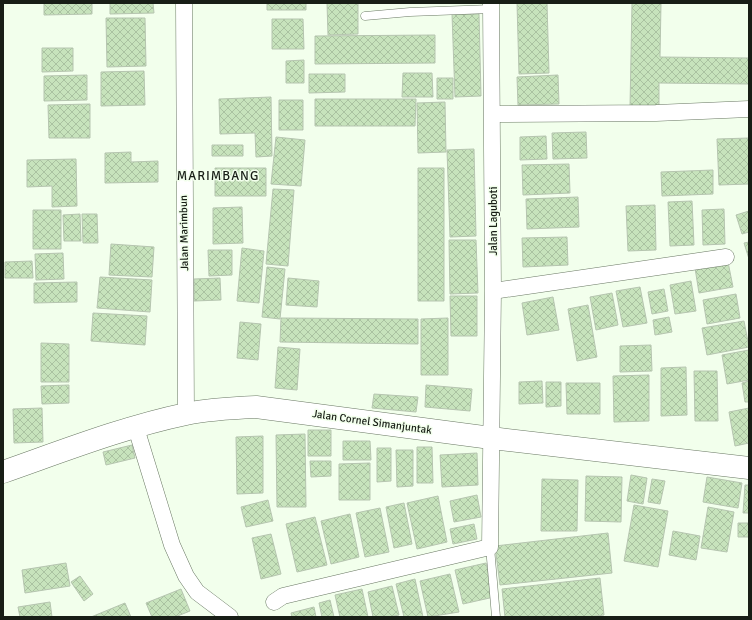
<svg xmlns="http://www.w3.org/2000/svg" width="752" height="620" viewBox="0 0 752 620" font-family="Signika,sans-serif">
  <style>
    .building { fill: url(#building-cross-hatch); stroke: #b6c5b0 }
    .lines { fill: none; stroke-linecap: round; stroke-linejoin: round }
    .lane-casing { stroke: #6a7864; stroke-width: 9 }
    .street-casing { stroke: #6a7864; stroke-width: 17 }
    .secondary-casing { stroke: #6a7864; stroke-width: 23 }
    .lane { stroke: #fff; stroke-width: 8 }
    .street { stroke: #fff; stroke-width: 16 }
    .secondary { stroke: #fff; stroke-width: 22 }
    .labels { text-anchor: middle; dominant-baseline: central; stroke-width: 3; stroke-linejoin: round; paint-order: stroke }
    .street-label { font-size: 11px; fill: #181e16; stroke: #f2ffec }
    .quarter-label { font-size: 13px; letter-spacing: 1px; fill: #181e16; stroke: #f2ffec }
  </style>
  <defs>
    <pattern id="building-cross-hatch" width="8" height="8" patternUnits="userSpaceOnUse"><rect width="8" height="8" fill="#c7e3bc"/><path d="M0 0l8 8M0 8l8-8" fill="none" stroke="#aac2a1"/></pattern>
  </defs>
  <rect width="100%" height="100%" fill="#f2ffec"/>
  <path class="building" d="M44,3h48v11l-48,1z
    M110,3h43l1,10 -44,1z
    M267,3h39v7h-39z
    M327,3h31v31l-30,1z
    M517,3h30l2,70 -30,1z
    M632,3h29l-1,54 89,1v26l-90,-1v25l-29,-1z
    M452,14h27l2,82 -26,1z
    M106,18h39l1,48 -39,1z
    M272,19h31l1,30h-32z
    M435,35v28l-120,1v-28z
    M42,48h31v23l-31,1z
    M304,60v23h-18v-22z
    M144,71l1,34 -44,1v-34z
    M403,73h29l1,24h-31z
    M309,74h36v18l-36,1z
    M87,75v25l-43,1v-25z
    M558,75l1,29 -41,1 -1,-28z
    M437,78h16v21h-16z
    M271,97l1,59 -16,1 -1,-24 -35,1 -1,-35z
    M315,99h101l-1,27h-100z
    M279,100h24v30h-24z
    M445,102l1,50 -28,1 -1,-50z
    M90,104v34h-41l-1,-33z
    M586,132l1,26 -34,1 -1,-26z
    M546,136l1,23 -27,1v-23z
    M276,137l29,3 -4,46 -30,-2z
    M749,138v46l-30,1 -2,-46z
    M212,145h31v11h-31z
    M474,149l2,87 -26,1 -3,-87z
    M131,152v10l27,-1v21l-53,1v-30z
    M76,159l1,47 -25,1v-21l-25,1v-27z
    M569,164l1,29 -47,2 -1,-30z
    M215,168h51v28h-51z
    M418,168h26v133h-26z
    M713,170v24l-51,2 -1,-24z
    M273,189l21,1 -6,76 -22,-2z
    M578,197l1,30 -52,2 -1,-30z
    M692,201l2,44 -24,1 -2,-44z
    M655,205l1,45 -28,1 -2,-45z
    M242,207l1,36 -30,1v-36z
    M724,209l1,35 -22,1 -1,-35z
    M33,210h28v39h-28z
    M749,211v21l-7,2 -6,-19z
    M80,214l1,27h-17l-1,-26z
    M82,214h15l1,29h-15z
    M567,237l1,28 -45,2 -1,-29z
    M449,240h27l2,53 -28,1z
    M749,242v17l-5,-16z
    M111,244l43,3 -2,30 -43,-2z
    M242,248l22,3 -5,52 -22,-2z
    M208,250h24v25l-23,1z
    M63,253l1,26 -28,1 -1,-26z
    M32,261l1,17h-28v-16z
    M728,262l5,25 -34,6 -4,-25z
    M267,267l18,2 -5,50 -18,-2z
    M100,277l52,3 -2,32 -53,-4z
    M220,278l1,22 -27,1v-22z
    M288,278l31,3 -2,26 -31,-2z
    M691,281l5,30 -21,3 -5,-29z
    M77,282v20l-43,1v-20z
    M640,287l7,36 -24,4 -7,-36z
    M664,289l4,22 -16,3 -4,-22z
    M612,293l6,32 -22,5 -6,-33z
    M736,294l4,24 -33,6 -4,-24z
    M450,296h27v40h-26z
    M553,297l6,33 -32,5 -5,-32z
    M588,305l9,52 -20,4 -9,-52z
    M93,313l54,3 -2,29 -54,-4z
    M669,317l3,15 -17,3 -2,-15z
    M281,318l137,1v25l-138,-2z
    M448,318v57h-27v-56z
    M744,321l5,26 -42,8 -5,-27z
    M240,322l21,2 -3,36 -21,-2z
    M41,343l28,1v38h-28z
    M651,345l1,26 -32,1v-26z
    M278,347l22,2 -3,41 -22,-2z
    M749,350v30l-22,4 -5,-29z
    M686,367l1,48 -26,1v-48z
    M694,371h23l1,50h-23z
    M649,375v46l-35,1 -1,-46z
    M542,381l1,22 -24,1v-22z
    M749,381v21h-4l-3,-19z
    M546,382h15v24l-15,1z
    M566,383h34v31h-33z
    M69,385v18l-27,1 -1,-18z
    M426,385l46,4 -2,22 -45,-4z
    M374,394l44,3 -2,15 -44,-4z
    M42,408l1,34 -29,1 -1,-34z
    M749,408v35l-14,3 -6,-34z
    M308,430h23v26h-23z
    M305,434l1,73h-29l-1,-72z
    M263,436v57l-26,1 -1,-57z
    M343,441h27l1,19h-28z
    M132,445l3,13 -29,7 -3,-13z
    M417,447h15l1,36h-16z
    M377,448h14v33l-14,1z
    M396,450h17v36l-16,1z
    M477,453l1,32 -36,2 -2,-32z
    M310,461h21v15l-20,1z
    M370,463v37h-31v-36z
    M631,475l16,3 -4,26 -16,-3z
    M586,476l36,1 -1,45 -36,-1z
    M707,477l35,6 -4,25 -35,-6z
    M542,479l36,1 -1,51h-36z
    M652,479l13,2 -5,23 -12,-2z
    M745,485h4v28h-6z
    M477,495l4,22 -27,5 -4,-21z
    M438,496l9,46 -30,7 -10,-46z
    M268,500l5,21 -27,6 -5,-20z
    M404,503l8,41 -18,4 -8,-41z
    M634,505l34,6 -10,56 -34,-6z
    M708,507l26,5 -7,40 -26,-4z
    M380,508l9,44 -24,5 -9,-44z
    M350,514l9,43 -28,7 -10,-43z
    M315,517l12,48 -30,7 -11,-48z
    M738,523h11v14h-11z
    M474,524l3,15 -24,5 -3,-15z
    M673,531l27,5 -4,24 -27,-5z
    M608,533l4,40 -112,12 -5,-39z
    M271,534l10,40 -20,5 -9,-41z
    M66,563l4,23 -45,7 -3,-23z
    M486,563l8,34 -31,7 -8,-34z
    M450,574l9,38 -31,5 -8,-36z
    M80,576l13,18 -9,7 -13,-19z
    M600,578l4,37 -15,2h-84l-3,-28z
    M415,579l8,38h-19l-8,-33z
    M392,586l7,29 -10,2h-16l-5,-25z
    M181,589l9,22 -15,6h-23l-6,-14z
    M362,589l6,28h-28l-5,-22z
    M330,600l4,17h-12l-3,-14z
    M50,602l2,15h-32l-2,-10z
    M125,603l6,14h-40z
    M314,607l2,10h-24l-1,-4z"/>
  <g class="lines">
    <g class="lane-casing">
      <path id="lane" d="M365,16l45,-4 81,-3
        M490,547l6,70"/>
    </g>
    <g class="street-casing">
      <path id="street" d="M184,3l2,411
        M492,114l164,-1 93,-4
        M493,291l233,-34
        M136,428l36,117 14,31 11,16 33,25
        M274,602l9,-6 207,-49 3,-256 -2,-288"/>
    </g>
    <g class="secondary-casing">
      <path id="secondary" d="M3,472c60,-21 121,-45 183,-58 23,-5 46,-6 70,-7l235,31 258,30"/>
    </g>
    <use href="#lane" class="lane"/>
    <use href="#street" class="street"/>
    <use href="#secondary" class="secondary"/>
  </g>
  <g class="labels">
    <g class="street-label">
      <text transform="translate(493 221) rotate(-90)">Jalan Laguboti</text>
      <text transform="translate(184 233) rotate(-91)">Jalan Marimbun</text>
      <text transform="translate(372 422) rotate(8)">Jalan Cornel Simanjuntak</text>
    </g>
    <g class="quarter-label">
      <text x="218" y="176">MARIMBANG</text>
    </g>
  </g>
  <rect width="752" height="620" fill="none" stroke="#181e16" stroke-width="8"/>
</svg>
